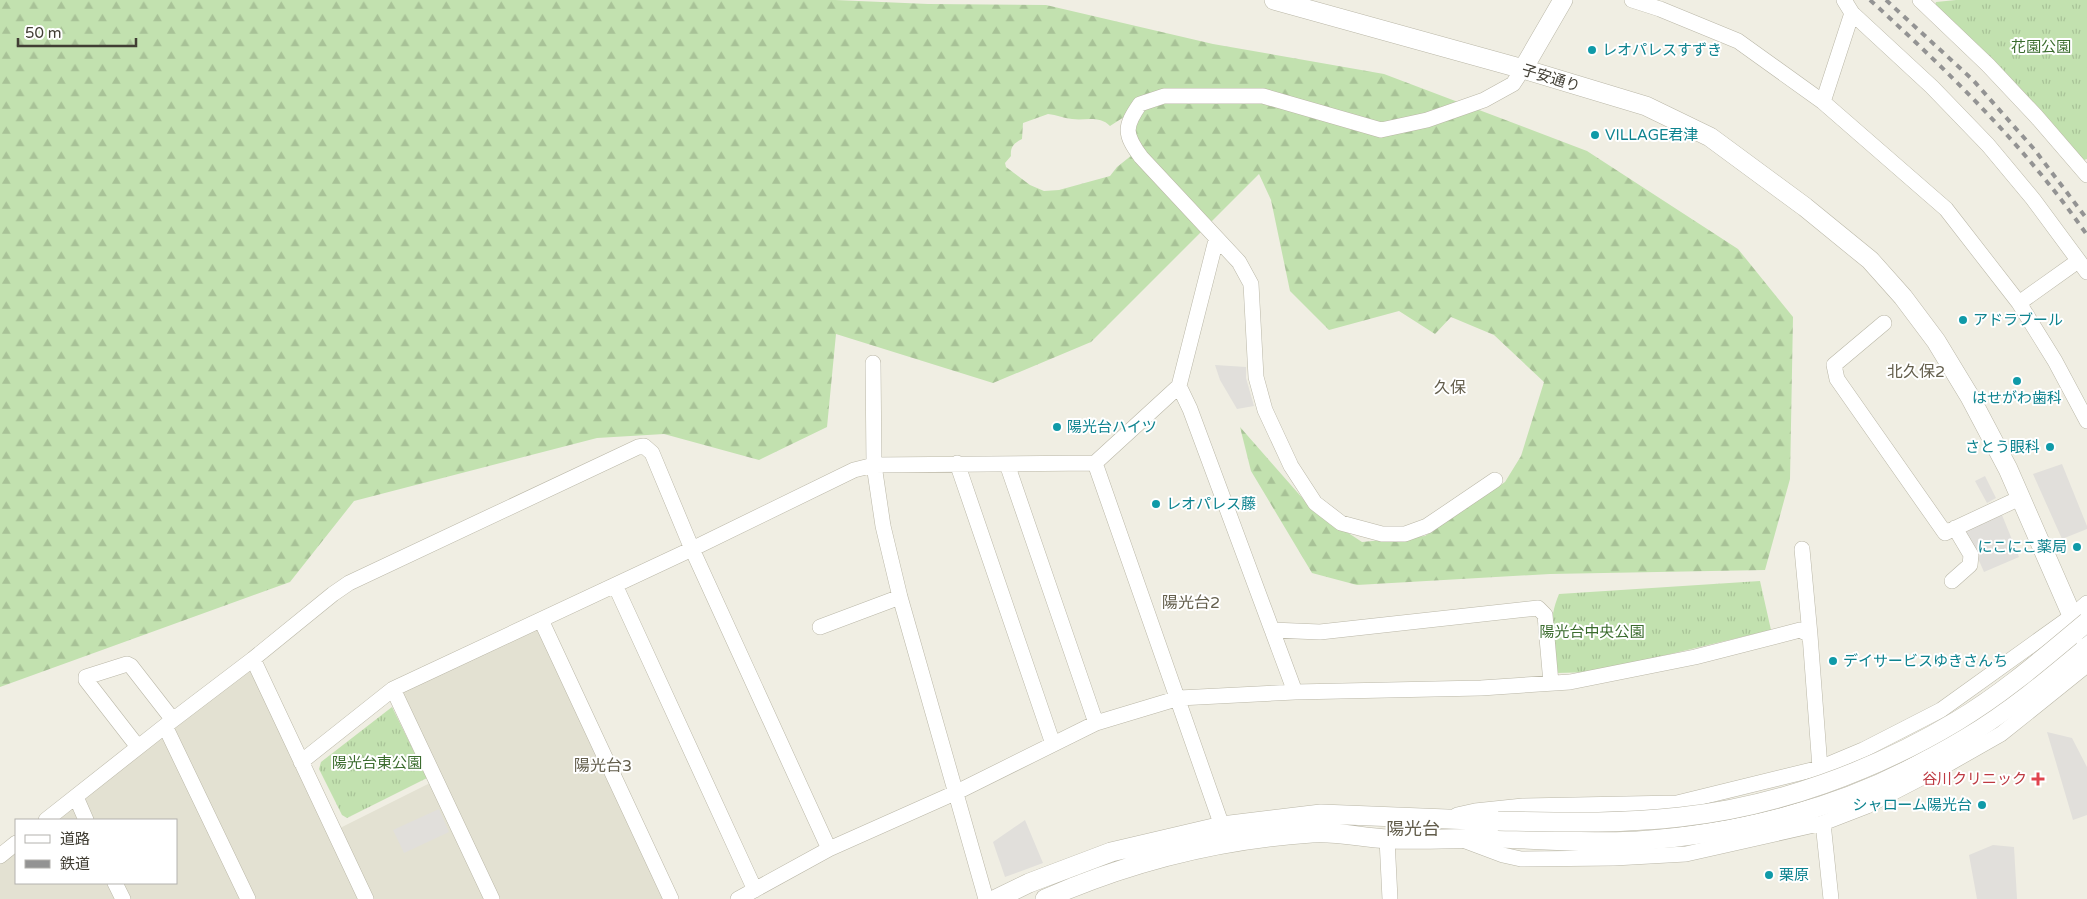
<svg xmlns="http://www.w3.org/2000/svg" width="2087" height="899" viewBox="0 0 2087 899" font-family="'Varela Round','Noto Sans JP',sans-serif">
  <style>
    .residential { fill: #e3e1d2 }
    .grass { fill: url(#grass-tufts) }
    .forest { fill: url(#forest-firs); fill-rule: evenodd }
    .parking { fill: #e1dfdb }
    .lines { fill: none; stroke-linecap: round; stroke-linejoin: round }
    .minor-casing { stroke: #bab7a7; stroke-width: 16 }
    .tertiary-casing { stroke: #bab7a7; stroke-width: 20 }
    .minor { stroke: #fff; stroke-width: 15 }
    .tertiary { stroke: #fff; stroke-width: 19 }
    .rail { stroke: #939393; stroke-width: 4; stroke-dasharray: 6 6; stroke-linecap: butt }
    .tertiary-bridge-casing { stroke: #bab7a7; stroke-width: 20; stroke-linecap: butt }
    .tertiary-bridge { stroke: #fff; stroke-width: 19 }
    .culture-dot { fill: #0f9aa8; stroke: #fff; stroke-width: 2 }
    .health-dot { fill: #e0444e; stroke: #fff; stroke-width: 2 }
    .labels { text-anchor: middle; dominant-baseline: central; stroke-width: 4; stroke-linejoin: round; paint-order: stroke }
    .park-label { font-size: 15px; fill: #3b6c2e; stroke: #fff }
    .culture-label { font-size: 15px; fill: #0d838f; stroke: #fff; text-anchor: start }
    .street-label { font-size: 15px; fill: #413e34; stroke: #fff }
    .health-label { font-size: 15px; fill: #be3a42; stroke: #fff; text-anchor: end }
    .neighbourhood-label { font-size: 16px; fill: #635e4c; stroke: #fff }
    .quarter-label { font-size: 18px; fill: #635e4c; stroke: #fff }
  </style>
  <defs>
    <pattern id="grass-tufts" width="24" height="20" patternUnits="userSpaceOnUse" patternTransform="scale(1.25)"><rect width="24" height="20" fill="#c2e1af"/><path d="M3 7l-1-3M5 7V3M7 7l1-3M15 17l-1-3M17 17v-4M19 17l1-3" fill="none" stroke="#a8c297"/></pattern>
    <pattern id="forest-firs" width="22" height="20" patternUnits="userSpaceOnUse" patternTransform="scale(1.25)"><rect width="22" height="20" fill="#c2e1af"/><path d="M5 1l3.5 6h-7zM16 11l3.5 6h-7z" fill="#a8c297"/></pattern>
  </defs>
  <rect width="100%" height="100%" fill="#f0eee3"/>
  <path class="residential" d="M541,620l130,279h-671v-43l16,-13v40h160v-63h-130l207,-161 81,172 102,-51 -43,-91z"/>
  <path class="grass" d="M1956,0h131v159l-6,2 -147,-153 2,-6z
    M1760,581l11,49 -176,42 -39,1c-4,-30 -9,-50 3,-79z
    M392,707l35,71 -80,40 -5,-3 -23,-46 2,-7z"/>
  <path class="forest" d="M0,0h835l93,4 118,1 167,39 171,30 203,77 151,98 55,68 -3,162 -25,91 -215,4 -193,11 -45,-12 -61,-102 -11,-44 72,82 50,33 63,-6 80,-54 16,-26 23,-74 -50,-47 -43,-18 -16,17 -36,-23 -70,19 -39,-39 -19,-91 -12,-26 -168,168 -98,41 -157,-49 -9,93 -68,33 -95,-26 -67,4 -243,63 -64,81 -290,105zM1048,114c9,1 15,4 24,5 13,2 27,-4 38,7l14,-9 8,38 -15,12 -7,9 -51,14 -15,1 -14,-6 -24,-18 -1,-4 6,-7c-1,-9 3,-13 11,-17l1,-16z"/>
  <path class="parking" d="M1215,365l31,2v11l8,28 -17,3 -17,-29z
    M2062,464l25,62v3l-25,10 -29,-65z
    M1985,476l11,22 -9,5 -12,-22z
    M2002,515l17,42 -35,15 -18,-41z
    M2047,732l25,6 15,29v48l-14,5z
    M439,809l10,23 -45,21 -11,-23z
    M1025,820l18,43 -38,14 -12,-35z
    M1993,845l21,2 3,52h-40l-8,-44z"/>
  <g class="lines">
    <g class="minor-casing">
      <path id="minor" d="M1632,0l28,9 78,32 85,61 123,107 73,94 36,58 32,60
        M1844,0l8,13 80,74 56,58 45,54 54,73
        M1920,0l68,65 48,51 51,59
        M1823,102l29,-89
        M2019,303l59,-42
        M1884,323l-50,42 3,14 108,154 75,-35
        M873,363l1,102 9,61 17,71 86,302
        M1179,386l11,23 105,283
        M957,463l96,281
        M1095,463l127,363
        M1007,464l89,259
        M1495,480l-68,46 -22,8h-23l-41,-11 -26,-20 -24,-37 -26,-56 -9,-33 -5,-93 -12,-22 -98,-105c-17,-23 -17,-30 -1,-53l24,-8h99l118,34 46,-10 57,-20 29,-16 10,-15
        M1802,549l8,86
        M1952,581l18,-16 1,-10 -16,-27
        M615,585l140,305
        M541,620l130,279
        M820,627l80,-30
        M1272,630l48,2 218,-24 7,7 6,68
        M253,659l113,240
        M393,689l99,210
        M165,726l83,173
        M138,747l-52,-67v-3l41,-13 4,2 42,54
        M301,762l92,-73 299,-140 162,-79 20,-5 221,-2 84,-77 37,-146
        M76,797l10,23
        M1457,815l18,-4 48,-5 154,-3 143,-35 43,-18 78,-40 131,-94 15,-13
        M46,820l119,-94 88,-67 80,-65 16,-11 289,-136 6,-1 8,7 40,96 137,300
        M1823,823l8,76
        M1387,839l3,60
        M1463,840l40,15 18,4 93,-1 72,-4 137,-31 44,-17 83,-43 51,-29 86,-69
        M0,856l16,-13
        M115,883l8,16
        M738,899l91,-50 128,-57 139,-69 83,-25 116,-6 186,-4 89,-6 125,-25 105,-27 10,5 10,133"/>
    </g>
    <g class="tertiary-casing">
      <path id="tertiary" d="M1274,0l249,69 123,37 64,31 95,70 65,53 33,37 33,44 34,56 38,72 76,174
        M1523,69l40,-69
        M996,899l33,-16 82,-31 111,-26 99,-12 177,7
        M1045,899c84,-37 175,-60 267,-66 25,-2 51,5 77,6 37,1 73,-1 110,-1 46,1 92,6 138,3 101,-7 207,-33 295,-84 55,-31 104,-69 153,-109"/>
    </g>
    <use href="#minor" class="minor"/>
    <use href="#tertiary" class="tertiary"/>
    <path class="rail" d="M1870,0c79,72 156,147 217,235
      M1886,0l87,80 61,69 53,70"/>
    <g class="tertiary-bridge-casing">
      <path id="tertiary-bridge" d="M2085,648l2,-1
        M1498,821c61,1 121,3 182,-4 96,-10 194,-46 277,-96 47,-28 88,-64 130,-99"/>
    </g>
    <use href="#tertiary-bridge" class="tertiary-bridge"/>
  </g>
  <g class="culture-dot">
    <circle cx="1592" cy="50" r="5"/>
    <circle cx="1595" cy="135" r="5"/>
    <circle cx="1963" cy="320" r="5"/>
    <circle cx="2017" cy="381" r="5"/>
    <circle cx="1057" cy="427" r="5"/>
    <circle cx="2050" cy="447" r="5"/>
    <circle cx="1156" cy="504" r="5"/>
    <circle cx="2077" cy="547" r="5"/>
    <circle cx="1833" cy="661" r="5"/>
    <circle cx="1982" cy="805" r="5"/>
    <circle cx="1769" cy="875" r="5"/>
  </g>
  <path class="health-dot" d="M2035.5 771.5h5v5h5v5h-5v5h-5v-5h-5v-5h5z"/>
  <g class="labels">
    <g class="park-label">
      <text x="2041" y="47">花園公園</text>
      <text x="1592" y="632">陽光台中央公園</text>
      <text x="377" y="763">陽光台東公園</text>
    </g>
    <g class="culture-label">
      <text x="1602" y="50">レオパレスすずき</text>
      <text x="1605" y="135">VILLAGE君津</text>
      <text x="1973" y="320">アドラブール</text>
      <text x="2017" y="398" text-anchor="middle">はせがわ歯科</text>
      <text x="1067" y="427">陽光台ハイツ</text>
      <text x="2040" y="447" text-anchor="end">さとう眼科</text>
      <text x="1166" y="504">レオパレス藤</text>
      <text x="2067" y="547" text-anchor="end">にこにこ薬局</text>
      <text x="1843" y="661">デイサービスゆきさんち</text>
      <text x="1972" y="805" text-anchor="end">シャローム陽光台</text>
      <text x="1779" y="875">栗原</text>
    </g>
    <g class="street-label">
      <text transform="translate(1551 78) rotate(17)">子安通り</text>
    </g>
    <g class="health-label">
      <text x="2027" y="779">谷川クリニック</text>
    </g>
    <g class="neighbourhood-label">
      <text x="1916" y="372">北久保2</text>
      <text x="1450" y="388">久保</text>
      <text x="1191" y="603">陽光台2</text>
      <text x="603" y="766">陽光台3</text>
    </g>
    <g class="quarter-label">
      <text x="1413" y="829">陽光台</text>
    </g>
  </g>
  <rect x="15" y="819" width="162" height="65" fill="#ffffff" stroke="#b3b2ae"/>
  <rect x="25" y="835" width="25" height="8" fill="#ffffff" stroke="#b3b2ae"/>
  <text x="60" y="844" font-size="15" fill="#413e34">道路</text>
  <rect x="25" y="860" width="25" height="8" fill="#939393" stroke="#b3b2ae"/>
  <text x="60" y="869" font-size="15" fill="#413e34">鉄道</text>
  <path d="M18 38v8h118v-8" fill="none" stroke="#413e34" stroke-width="2.5"/>
  <text x="25" y="38" font-size="15" fill="#413e34" stroke="#ffffff" stroke-width="4" paint-order="stroke">50 m</text>
</svg>
